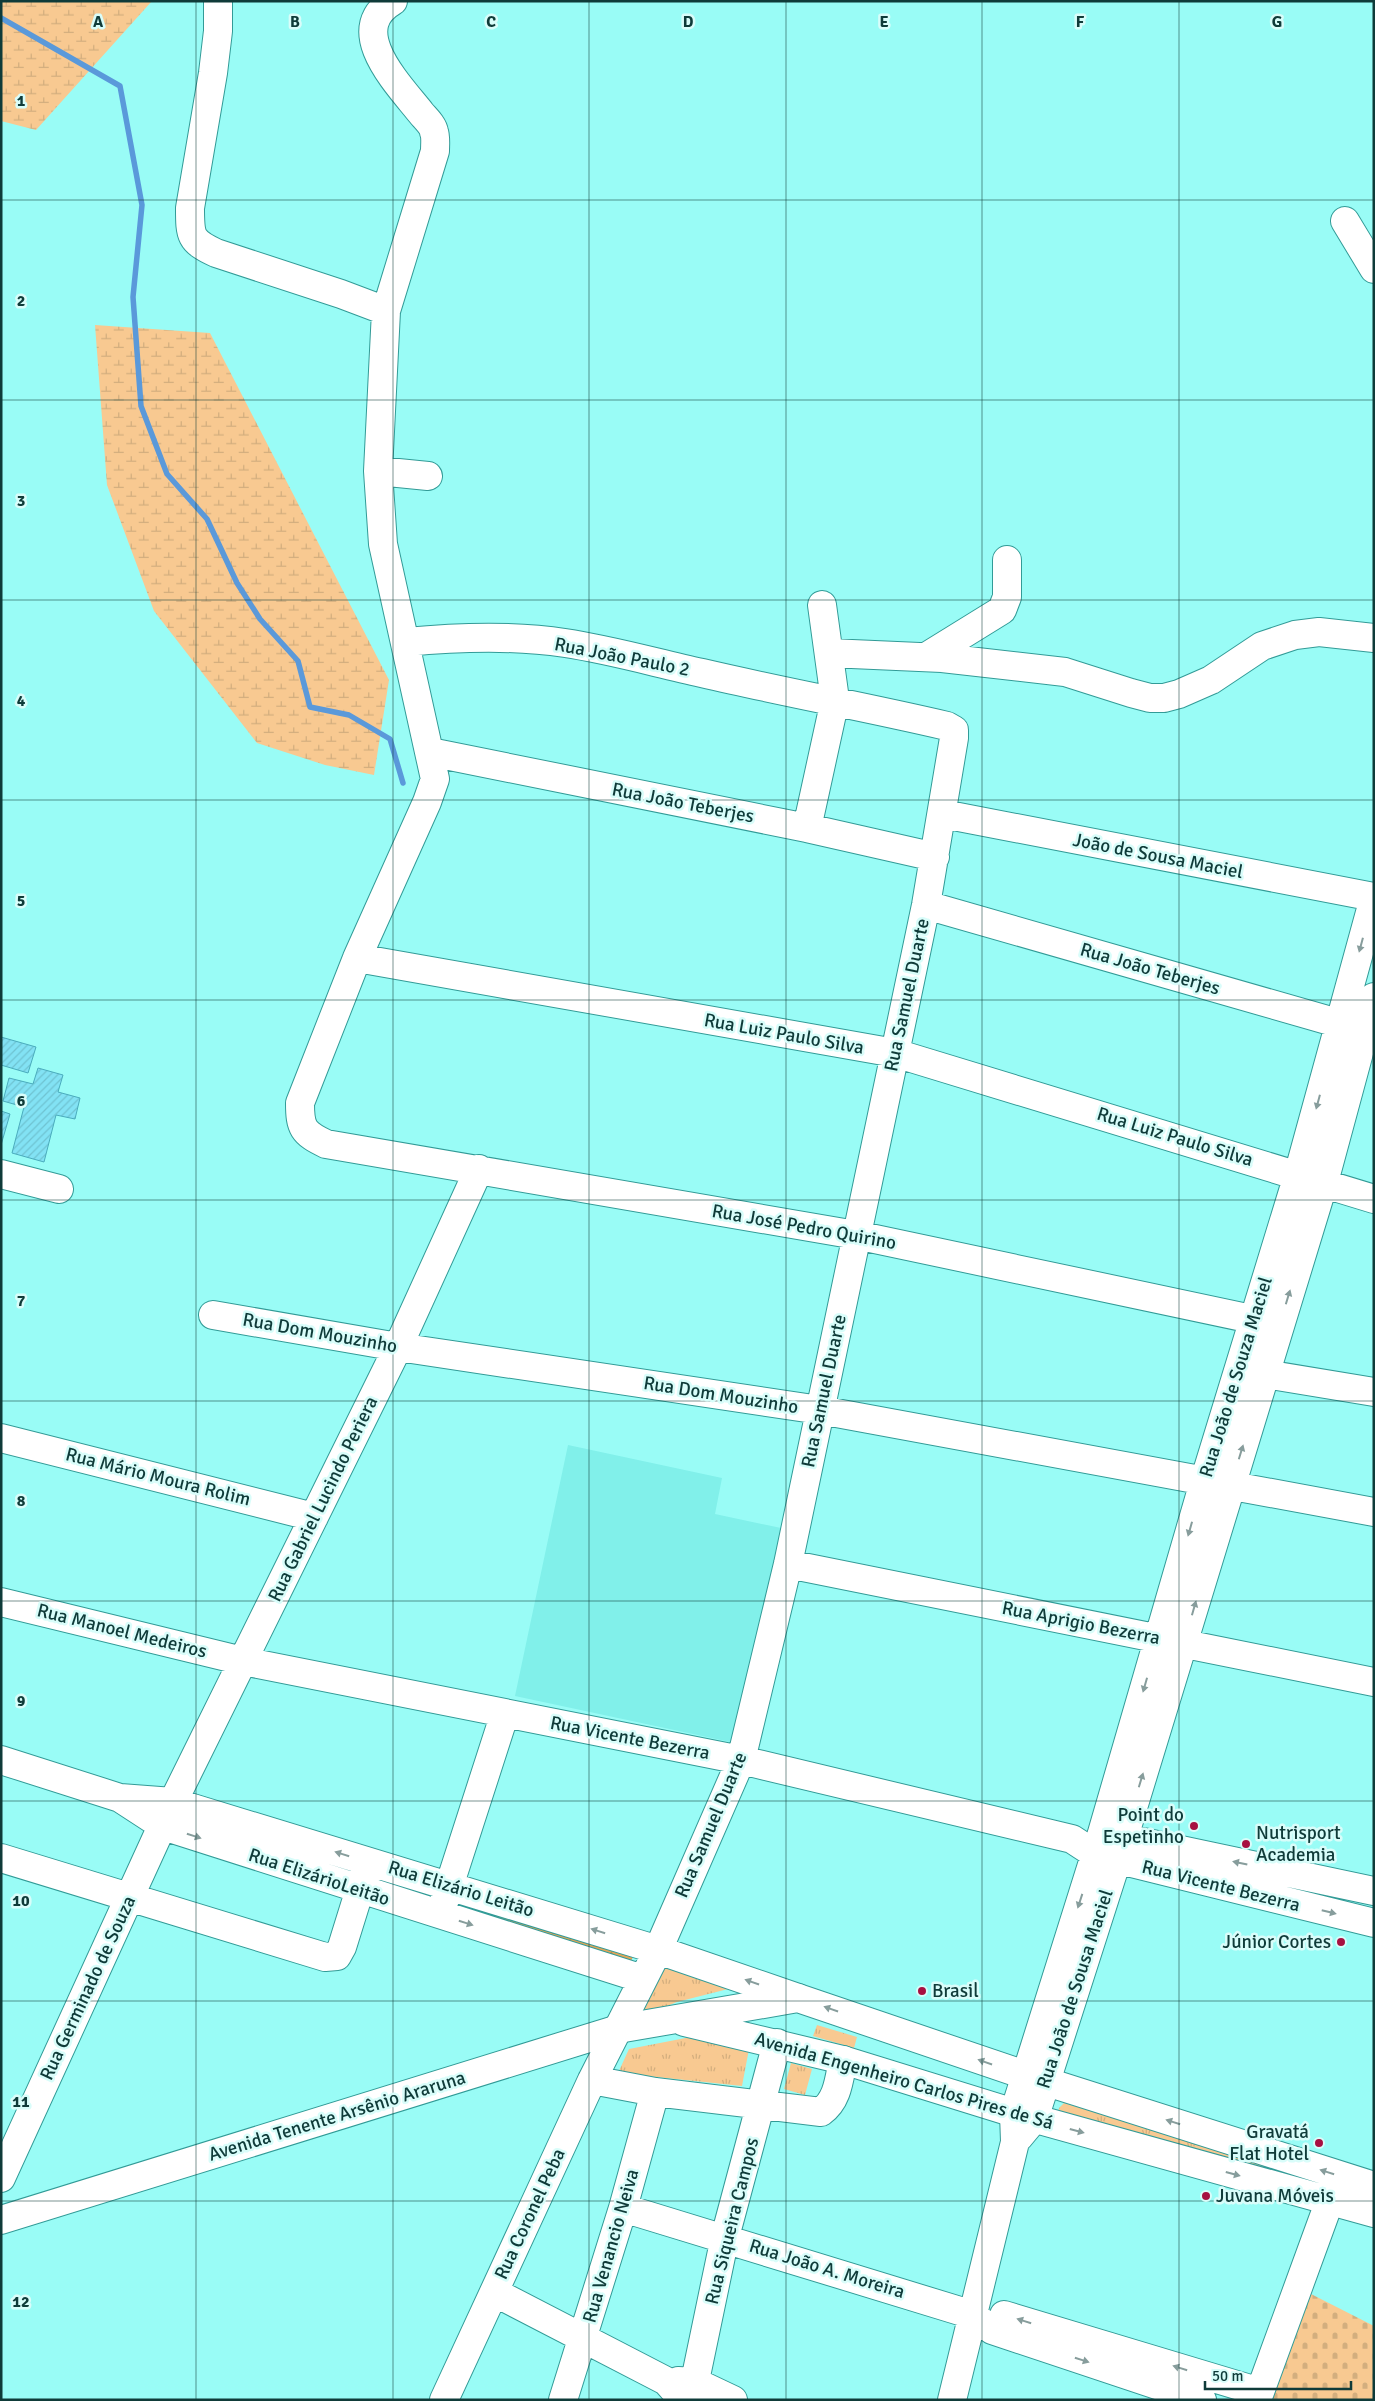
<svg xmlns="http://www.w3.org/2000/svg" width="1375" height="2401" viewBox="0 0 1375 2401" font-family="Signika,sans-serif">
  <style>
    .built { fill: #81f0ea }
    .forest { fill: url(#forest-firs) }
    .wetland { fill: url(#wetland-marsh) }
    .cemetery { fill: url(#cemetery-stones) }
    .park { fill: url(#park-tufts) }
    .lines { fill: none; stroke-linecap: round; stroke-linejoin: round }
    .stream { stroke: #5a99da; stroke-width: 5.5 }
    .building { fill: url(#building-hatch); stroke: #4aacbd }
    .minor-casing { stroke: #329b97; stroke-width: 30 }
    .major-casing { stroke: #329b97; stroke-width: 30 }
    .minor { stroke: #fff; stroke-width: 28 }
    .major { stroke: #fff; stroke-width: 28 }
    .oneway { fill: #879d9c }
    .grid { fill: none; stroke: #0f3b39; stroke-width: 1; stroke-opacity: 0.55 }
    .poi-dot { fill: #a71041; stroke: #d9fdfa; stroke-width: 2 }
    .labels { text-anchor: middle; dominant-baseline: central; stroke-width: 5; stroke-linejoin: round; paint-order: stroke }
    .street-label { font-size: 19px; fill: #0f3b39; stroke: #d9fdfa }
    .poi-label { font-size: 19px; fill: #0f3b39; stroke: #d9fdfa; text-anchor: end }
    .grid-label { font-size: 16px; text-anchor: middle; font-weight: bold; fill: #0f3b39; stroke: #d9fdfa; stroke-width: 5; stroke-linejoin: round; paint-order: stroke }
  </style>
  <defs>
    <pattern id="forest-firs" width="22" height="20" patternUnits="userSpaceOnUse" patternTransform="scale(1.25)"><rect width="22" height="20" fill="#e1a558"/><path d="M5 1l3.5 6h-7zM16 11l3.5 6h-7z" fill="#b5884a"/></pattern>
    <pattern id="wetland-marsh" width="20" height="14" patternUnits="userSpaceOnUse" patternTransform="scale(1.25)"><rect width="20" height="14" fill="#f8c991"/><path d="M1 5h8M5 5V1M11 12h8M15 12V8" fill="none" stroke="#d3ae7e"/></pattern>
    <pattern id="cemetery-stones" width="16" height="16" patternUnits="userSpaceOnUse" patternTransform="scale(1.25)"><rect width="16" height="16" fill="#f8c991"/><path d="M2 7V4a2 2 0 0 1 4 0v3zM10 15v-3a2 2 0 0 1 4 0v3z" fill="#d3ae7e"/></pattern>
    <pattern id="park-tufts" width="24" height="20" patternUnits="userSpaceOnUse" patternTransform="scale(1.25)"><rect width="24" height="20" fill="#f8c991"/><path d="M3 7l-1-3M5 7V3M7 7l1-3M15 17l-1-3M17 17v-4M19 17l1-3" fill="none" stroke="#d3ae7e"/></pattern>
    <pattern id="building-hatch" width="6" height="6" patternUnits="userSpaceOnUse" patternTransform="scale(1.25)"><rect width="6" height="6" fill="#82e2f4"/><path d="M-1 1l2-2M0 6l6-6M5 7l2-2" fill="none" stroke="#6fc3d2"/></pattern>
  </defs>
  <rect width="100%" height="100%" fill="#99fcf6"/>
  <path class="built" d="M568,1445l154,33 -7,36 66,14 -46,215 -220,-47z"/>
  <path class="forest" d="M488,1910l145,46 -3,9 -145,-48z"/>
  <path class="wetland" d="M1,1h151l-116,129 -35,-9z
    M95,325l115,8 179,347 -15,95 -49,-10 -68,-22 -103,-132 -47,-126z"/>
  <path class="cemetery" d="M1311,2294l63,32v74h-104z"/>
  <path class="park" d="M667,1964l65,24 -55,14 -37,15z
    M817,2025l40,12 -3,11 -41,-12z
    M701,2035l48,14 -7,37 -124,-13 11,-24z
    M791,2063l21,6 -7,26 -21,-6z
    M1064,2103l278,83 32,22 -316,-95 1,-5z"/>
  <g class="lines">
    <path class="stream" d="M1,18l119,68 22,119 -9,92 8,109 26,68 40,45 30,64 23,36 38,42 12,46 39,8 41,24 13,44"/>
  </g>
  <path class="building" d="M1,1037l35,10 -8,26 -27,-8z
    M38,1068l25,7 -5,17 22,6 -5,21 -19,-4 -12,47 -32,-9 12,-46 -21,-6 6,-23 24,6z
    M1,1111l9,3 -9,31z"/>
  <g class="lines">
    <g class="minor-casing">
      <path id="minor" d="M218,1v30l-5,42 -23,135c0,28 0,33 26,45l125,41 45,17 -8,160 5,73 52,235 -8,23 -70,156 -57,145c0,25 3,30 26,41l530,91 424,90
        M1345,221l29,48
        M386,311l49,-160c0,-6 1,-14 -1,-19 -1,-7 -9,-14 -13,-19 -22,-28 -77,-83 -28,-112
        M378,471l50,5
        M406,642c53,-5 107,-7 159,1 47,7 91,20 137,30 81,19 164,34 245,53l7,4v8l-28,167 -31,148 -107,511 -47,196 -83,190 -66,130 -148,320
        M829,653l113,5 123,14 66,21 19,5h14l15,-4 32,-14 51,-34 33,-11 24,-3 55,6
        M926,657l76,-47 5,-13v-37
        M430,752l377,76 128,29
        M943,814l431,83
        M807,828l28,-128 -13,-95
        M926,905l429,123
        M357,958l538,95 479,146
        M1,1174l58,15
        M213,1315l185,32 422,63 554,102
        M1265,1374l109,18
        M1,1438l313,79
        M788,1564l586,118
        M1,1602l242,59 498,99 331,79 23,15 279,69
        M1,1760l119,38 43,28 480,153
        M120,1798l53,4 485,148 140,48
        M1105,1834l269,57
        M1,1858l324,99 12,-1 5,-9 23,-74
        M444,1902l61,-189
        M592,2080l63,12 166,20c17,-12 18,-33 22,-52
        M1019,2137l15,-18 83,-259 207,-678 50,-185
        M1,2178l172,-376 225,-455 81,-178
        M623,2208l350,107 19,15 210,70
        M494,2292l172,89 17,19
        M1004,2315l256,77
        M678,2381l17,1 38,18
        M563,2400l60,-192 32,-116
        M691,2400l34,-163 52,-194
        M952,2400l63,-258 -1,-29 88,-280 102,-351 94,-307 76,-277
        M1257,2400l73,-200"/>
    </g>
    <g class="major-casing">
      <path id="major" d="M684,2022l159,38 171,53 360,100
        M1,2220l617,-191 180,-31 227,77 349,111"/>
    </g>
    <use href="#minor" class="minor"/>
    <use href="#major" class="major"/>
  </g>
  <defs><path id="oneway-solid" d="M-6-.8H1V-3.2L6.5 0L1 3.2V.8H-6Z" transform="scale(1.25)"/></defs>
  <g class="oneway">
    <use href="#oneway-solid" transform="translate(1361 945) rotate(105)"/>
    <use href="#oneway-solid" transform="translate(1318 1102) rotate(105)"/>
    <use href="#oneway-solid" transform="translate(1288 1297) rotate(-73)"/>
    <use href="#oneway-solid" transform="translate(1241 1452) rotate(-73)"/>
    <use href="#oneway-solid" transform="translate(1190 1529) rotate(106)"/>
    <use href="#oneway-solid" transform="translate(1194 1608) rotate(-74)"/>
    <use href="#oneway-solid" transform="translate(1145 1685) rotate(106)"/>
    <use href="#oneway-solid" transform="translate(1141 1780) rotate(-73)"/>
    <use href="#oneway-solid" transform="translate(194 1836) rotate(18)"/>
    <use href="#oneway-solid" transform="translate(342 1854) rotate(-163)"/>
    <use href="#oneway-solid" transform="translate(1240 1863) rotate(-168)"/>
    <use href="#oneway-solid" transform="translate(1080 1901) rotate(108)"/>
    <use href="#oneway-solid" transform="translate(1329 1912) rotate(14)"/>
    <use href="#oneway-solid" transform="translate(466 1923) rotate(17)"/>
    <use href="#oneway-solid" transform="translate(598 1931) rotate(-163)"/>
    <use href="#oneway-solid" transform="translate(752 1982) rotate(-161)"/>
    <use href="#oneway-solid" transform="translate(831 2009) rotate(-161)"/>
    <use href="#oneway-solid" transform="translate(985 2062) rotate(-161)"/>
    <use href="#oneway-solid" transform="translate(1173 2122) rotate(-162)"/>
    <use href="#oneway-solid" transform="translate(1077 2131) rotate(15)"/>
    <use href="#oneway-solid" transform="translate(1327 2172) rotate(-162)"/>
    <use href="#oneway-solid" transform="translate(1233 2174) rotate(15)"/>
    <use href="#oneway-solid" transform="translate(1024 2321) rotate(-163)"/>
    <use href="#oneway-solid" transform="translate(1082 2360) rotate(18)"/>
    <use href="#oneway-solid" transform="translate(1180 2368) rotate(-163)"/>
  </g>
  <path class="grid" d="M196,1v2399M393,1v2399M589,1v2399M786,1v2399M982,1v2399M1179,1v2399M1,200h1373M1,400h1373M1,600h1373M1,800h1373M1,1000h1373M1,1200h1373M1,1401h1373M1,1601h1373M1,1801h1373M1,2001h1373M1,2201h1373"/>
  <g class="poi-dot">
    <circle cx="1194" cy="1826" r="5"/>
    <circle cx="1246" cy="1844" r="5"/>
    <circle cx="1341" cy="1942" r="5"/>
    <circle cx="922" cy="1991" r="5"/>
    <circle cx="1319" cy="2143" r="5"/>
    <circle cx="1206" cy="2196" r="5"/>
  </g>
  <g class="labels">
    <g class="street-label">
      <text transform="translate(622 657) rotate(11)">Rua João Paulo 2</text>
      <text transform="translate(683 803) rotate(11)">Rua João Teberjes</text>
      <text transform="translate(1158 856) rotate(11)">João de Sousa Maciel</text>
      <text transform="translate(1150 969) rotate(16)">Rua João Teberjes</text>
      <text transform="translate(907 995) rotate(-78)">Rua Samuel Duarte</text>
      <text transform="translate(784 1034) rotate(10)">Rua Luiz Paulo Silva</text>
      <text transform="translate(1175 1137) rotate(17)">Rua Luiz Paulo Silva</text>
      <text transform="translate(804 1227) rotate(10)">Rua José Pedro Quirino</text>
      <text transform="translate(320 1333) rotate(10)">Rua Dom Mouzinho</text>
      <text transform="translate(1236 1377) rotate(-73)">Rua João de Souza Maciel</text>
      <text transform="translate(824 1391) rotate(-78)">Rua Samuel Duarte</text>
      <text transform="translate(721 1395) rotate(9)">Rua Dom Mouzinho</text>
      <text transform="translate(158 1477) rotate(14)">Rua Mário Moura Rolim</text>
      <text transform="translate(323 1499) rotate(-64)">Rua Gabriel Lucindo Periera</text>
      <text transform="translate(1081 1623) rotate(11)">Rua Aprigio Bezerra</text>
      <text transform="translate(122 1631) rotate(14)">Rua Manoel Medeiros</text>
      <text transform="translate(630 1738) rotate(11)">Rua Vicente Bezerra</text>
      <text transform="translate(711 1825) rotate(-67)">Rua Samuel Duarte</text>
      <text transform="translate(319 1877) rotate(18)">Rua ElizárioLeitão</text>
      <text transform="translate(1221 1886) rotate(14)">Rua Vicente Bezerra</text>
      <text transform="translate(461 1889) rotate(17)">Rua Elizário Leitão</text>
      <text transform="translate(88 1988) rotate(-65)">Rua Germinado de Souza</text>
      <text transform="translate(1075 1989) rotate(-72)">Rua João de Sousa Maciel</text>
      <text transform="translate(904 2081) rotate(16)">Avenida Engenheiro Carlos Pires de Sá</text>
      <text transform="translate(337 2116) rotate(-17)">Avenida Tenente Arsênio Araruna</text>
      <text transform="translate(530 2214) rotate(-65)">Rua Coronel Peba</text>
      <text transform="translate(732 2221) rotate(-76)">Rua Siqueira Campos</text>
      <text transform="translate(611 2246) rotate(-74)">Rua Venancio Neiva</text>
      <text transform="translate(827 2269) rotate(17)">Rua João A. Moreira</text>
    </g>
    <g class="poi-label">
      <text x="1184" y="1815">Point do<tspan x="1184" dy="22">Espetinho</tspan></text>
      <text x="1256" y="1833" text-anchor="start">Nutrisport<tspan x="1256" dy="22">Academia</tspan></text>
      <text x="1331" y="1942">Júnior Cortes</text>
      <text x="932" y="1991" text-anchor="start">Brasil</text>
      <text x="1309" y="2132">Gravatá<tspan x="1309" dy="22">Flat Hotel</tspan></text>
      <text x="1216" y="2196" text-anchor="start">Juvana Móveis</text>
    </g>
  </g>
  <g class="grid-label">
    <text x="98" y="27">A</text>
    <text x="295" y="27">B</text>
    <text x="491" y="27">C</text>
    <text x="688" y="27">D</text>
    <text x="884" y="27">E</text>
    <text x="1080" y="27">F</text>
    <text x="1277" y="27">G</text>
    <text x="21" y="106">1</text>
    <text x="21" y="306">2</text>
    <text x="21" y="506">3</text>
    <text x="21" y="706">4</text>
    <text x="21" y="906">5</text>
    <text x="21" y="1106">6</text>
    <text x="21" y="1306">7</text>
    <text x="21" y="1506">8</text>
    <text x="21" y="1706">9</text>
    <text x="21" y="1906">10</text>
    <text x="21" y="2107">11</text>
    <text x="21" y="2307">12</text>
  </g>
  <rect width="1375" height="2401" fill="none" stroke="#0f3b39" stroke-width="5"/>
  <path d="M1205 2381v8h146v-8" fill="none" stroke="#0f3b39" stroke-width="2.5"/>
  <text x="1212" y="2381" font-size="15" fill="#0f3b39" stroke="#d9fdfa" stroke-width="4" paint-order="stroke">50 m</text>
</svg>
